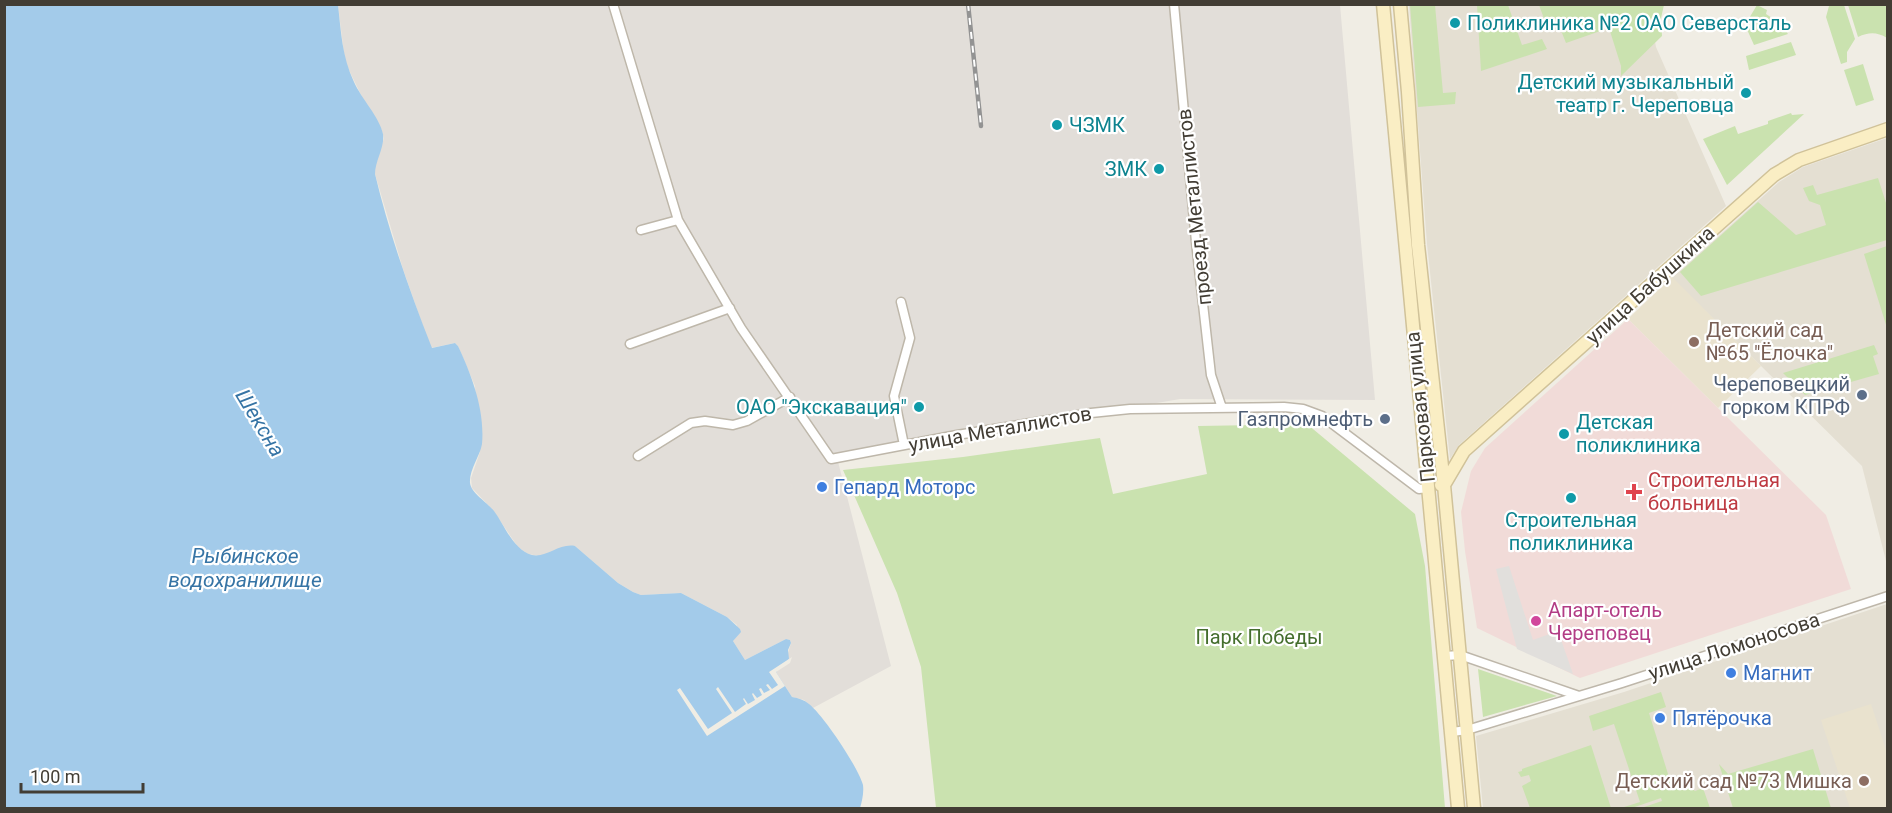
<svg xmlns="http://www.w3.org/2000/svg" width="1892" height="813" viewBox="0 0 1892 813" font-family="Roboto,sans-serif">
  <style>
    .residential { fill: #e4dfd2 }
    .industrial { fill: #e2ded9 }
    .education { fill: #e9e2ce }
    .medical { fill: #f1dbd8 }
    .green { fill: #cae2af }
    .parking { fill: #e1dfdc }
    .water { fill: #a3cbea }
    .pier { fill: #f0ede4 }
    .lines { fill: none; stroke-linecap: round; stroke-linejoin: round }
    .street-casing { stroke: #beb7aa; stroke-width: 11 }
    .secondary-casing { stroke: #d0c299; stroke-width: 15 }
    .street { stroke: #fff; stroke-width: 8 }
    .secondary { stroke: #faeec4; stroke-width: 12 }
    .rail-casing { stroke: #939393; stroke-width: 4.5 }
    .rail { stroke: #fff; stroke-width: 2; stroke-dasharray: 7; stroke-linecap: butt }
    .culture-dot { fill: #0f9aa8; stroke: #fff; stroke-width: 2 }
    .education-dot { fill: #8d6e63; stroke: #fff; stroke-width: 2 }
    .service-dot { fill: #5c6f8a; stroke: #fff; stroke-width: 2 }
    .shop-dot { fill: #3f7fe0; stroke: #fff; stroke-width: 2 }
    .health-dot { fill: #e0444e; stroke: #fff; stroke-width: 2 }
    .hotel-dot { fill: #d1479c; stroke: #fff; stroke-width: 2 }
    .labels { text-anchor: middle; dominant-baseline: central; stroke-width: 4.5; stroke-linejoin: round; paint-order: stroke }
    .culture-label { font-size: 20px; fill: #0d838f; stroke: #fff; text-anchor: start }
    .street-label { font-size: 20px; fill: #423d34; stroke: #fff }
    .education-label { font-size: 20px; fill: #785e54; stroke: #fff; text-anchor: start }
    .service-label { font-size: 20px; fill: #4e5e75; stroke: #fff; text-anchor: end }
    .health-label { font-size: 20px; fill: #be3a42; stroke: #fff; text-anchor: start }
    .shop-label { font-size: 20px; fill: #366cbe; stroke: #fff; text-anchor: start }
    .hotel-label { font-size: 20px; fill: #b23c85; stroke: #fff; text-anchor: start }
    .park-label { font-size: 20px; fill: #446e2d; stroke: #fff }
    .water-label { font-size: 21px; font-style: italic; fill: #3674a5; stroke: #fff }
  </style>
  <rect width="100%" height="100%" fill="#f0ede4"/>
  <path class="residential" d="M1409,5h239l8,42 70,159 -267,239 -9,14 -23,-215z
    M1887,138v427l-25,-99 -190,-188 107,-96 24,-15z
    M1887,604v204h-404l-7,-72 148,-44z"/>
  <path class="industrial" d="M338,5h1002l35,395 -195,-1 -343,59 54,208 -78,42 -9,-8 -12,-3 -16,-25 12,-19 3,-10 -1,-3 -4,-1 -41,21 -12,-19 4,-16 -10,-8 -46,-24 -40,2 -8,-3 -15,-9 -43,-37 -36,10 -11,-2 -10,-7 -26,-38 -20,-21 -1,-10 9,-26 -5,-66 -17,-40 -3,-3 -24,5 -5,-13 -23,-66 -28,-95v-9l9,-27 -3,-10 -18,-29 -16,-33 -3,-12z"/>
  <path class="education" d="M1672,277l89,89 -43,42 -90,-89z
    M1871,704l16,49v55h-37l-29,-88z"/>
  <path class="medical" d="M1628,319l198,196 25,74 -271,89 -103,-50 -12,-77 -4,-39 10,-41 14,-23z"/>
  <path class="green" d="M1410,5h25l8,88 13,-1 -1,12 -37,3z
    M1477,5h31l14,40 20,-6 5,10 -66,22z
    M1539,5h125l-3,13 1,18 -41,40v-10l-12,-38 -43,15 -6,-15 -11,4z
    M1757,5l10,5 -1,4 15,10 7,10 -34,11 -9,-20z
    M1832,5h12l11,34 -8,13v10l-6,2 -15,-47 3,-11z
    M1848,5h39v33c-10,-6 -18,-6 -29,-1z
    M1791,42l5,13 -47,15 -3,-14z
    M1863,64l11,36 -18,6 -12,-36z
    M1791,113l1,2 12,-1 -77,71 -24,-46 32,-13 3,8 30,-10v-3z
    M1878,178l9,28v34l-186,56 -21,-24 78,-70 38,33 30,-10 -6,-20 -11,-4 -6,-13 10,-3 4,10z
    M1887,246h1l-1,82 -23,-74z
    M1874,345l4,9 -5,2 6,18 -74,21 -22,-22z
    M1307,424l108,90 10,52 20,242h-509l-15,-141 -24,-74 -54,-123 120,-13 137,-19 13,56 94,-20 -9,-48z
    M1478,669l79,27 -74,21z
    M1661,692l5,15 -17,6 24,77 15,-4 7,5 8,-3 7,20h-69l21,-7 -1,-3 -29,10h-11l19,-6 -26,-78 -21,7 -4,-15z
    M1591,745l20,63h-81l-8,-22 9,-5 -2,-6 -8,2 -3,-5 4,-1v-2z
    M1813,749l18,59h-98l-14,-44 9,10z"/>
  <path class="parking" d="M1509,566l24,74 25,-9 15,43 -56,-25 -21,-80z"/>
  <path class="water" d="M5,5h333c3,26 4,52 16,77 7,16 26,36 29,52 2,13 -8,27 -8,40 14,59 35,118 57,174l23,-5 3,3c14,30 27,64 24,98 -2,12 -13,26 -12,39 1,10 18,20 24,28 10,13 19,39 38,44 15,3 27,-12 43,-9l43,37 15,9 8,3 40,-2 46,24 13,12 1,3 -8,9 12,19 41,-21 4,1 1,3 -3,7 1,9 -13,13 16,25c7,1 12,3 17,7 15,12 49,63 54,81 1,8 -1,16 -3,23h-855z"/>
  <path class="pier" d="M792,657l-2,6 -14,9 9,14 -78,50 -30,-46 3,-2 28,41 24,-16 -16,-24 2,-2 17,25 11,-8 -3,-5 1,-1 4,6 7,-4 -3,-6 1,-1 4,5 5,-3 -3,-6 2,-1 3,5 6,-3 -4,-5 2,-1 4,5 6,-4 -9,-13z"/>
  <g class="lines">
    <g class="street-casing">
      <path id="street" d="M613,4l65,216 63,108 90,131 126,-24 134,-22 39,-4 154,-2 19,2 19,7 97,73 9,-1
        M1174,4l22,238 15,133 11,33
        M641,230l37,-10
        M901,302l9,36 -16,58 10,49
        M630,344l100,-36
        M638,456l53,-33 14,-2 28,4 14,-4 43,-24
        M1445,656l15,-1 119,41
        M1452,732l15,-2 155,-47 266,-87"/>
    </g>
    <g class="secondary-casing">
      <path id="secondary" d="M1383,4l75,804
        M1400,4l8,88 10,153 26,240 30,323
        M1441,485h3l20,-34 310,-276 25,-15 89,-31"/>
    </g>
    <use href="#street" class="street"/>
    <use href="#secondary" class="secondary"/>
    <g class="rail-casing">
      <path id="rail" d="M968,4l13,122"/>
    </g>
    <use href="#rail" class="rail"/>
  </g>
  <g class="culture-dot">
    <circle cx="1455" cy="23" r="6"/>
    <circle cx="1746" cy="93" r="6"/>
    <circle cx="1057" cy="125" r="6"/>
    <circle cx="1159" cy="169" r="6"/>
    <circle cx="919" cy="407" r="6"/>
    <circle cx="1564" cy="434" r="6"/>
    <circle cx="1571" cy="498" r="6"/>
  </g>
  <g class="education-dot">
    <circle cx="1694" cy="342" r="6"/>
    <circle cx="1864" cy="781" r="6"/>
  </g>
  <g class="service-dot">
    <circle cx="1862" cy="395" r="6"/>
    <circle cx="1385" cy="419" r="6"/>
  </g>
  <g class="shop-dot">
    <circle cx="822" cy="487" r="6"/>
    <circle cx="1731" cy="673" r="6"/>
    <circle cx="1660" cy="718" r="6"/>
  </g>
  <path class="health-dot" d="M1631 483h6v6h6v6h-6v6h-6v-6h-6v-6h6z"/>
  <circle class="hotel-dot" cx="1536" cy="621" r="6"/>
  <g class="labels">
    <g class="culture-label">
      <text x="1467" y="23">Поликлиника №2 ОАО Северсталь</text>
      <text x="1734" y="82" text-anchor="end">Детский музыкальный<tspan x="1734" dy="23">театр г. Череповца</tspan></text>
      <text x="1069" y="125">ЧЗМК</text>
      <text x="1147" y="169" text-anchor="end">ЗМК</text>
      <text x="907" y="407" text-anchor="end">ОАО "Экскавация"</text>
      <text x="1576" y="422">Детская<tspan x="1576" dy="23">поликлиника</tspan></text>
      <text x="1571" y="520" text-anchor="middle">Строительная<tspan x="1571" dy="23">поликлиника</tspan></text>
    </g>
    <g class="street-label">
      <text transform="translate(1194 207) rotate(-96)">проезд Металлистов</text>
      <text transform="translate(1650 285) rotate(-42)">улица Бабушкина</text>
      <text transform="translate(1420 407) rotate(-96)">Парковая улица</text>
      <text transform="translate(1000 429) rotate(-10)">улица Металлистов</text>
      <text transform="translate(1734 646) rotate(-18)">улица Ломоносова</text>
    </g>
    <g class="education-label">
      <text x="1706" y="330">Детский сад<tspan x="1706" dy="23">№65 "Ёлочка"</tspan></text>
      <text x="1852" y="781" text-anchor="end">Детский сад №73 Мишка</text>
    </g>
    <g class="service-label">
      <text x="1850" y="384">Череповецкий<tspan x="1850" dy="23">горком КПРФ</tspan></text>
      <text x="1373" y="419">Газпромнефть</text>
    </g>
    <g class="health-label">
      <text x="1648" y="480">Строительная<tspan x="1648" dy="23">больница</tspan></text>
    </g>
    <g class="shop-label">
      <text x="834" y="487">Гепард Моторс</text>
      <text x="1743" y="673">Магнит</text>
      <text x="1672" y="718">Пятёрочка</text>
    </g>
    <g class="hotel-label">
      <text x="1548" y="610">Апарт-отель<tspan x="1548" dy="23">Череповец</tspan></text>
    </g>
    <g class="park-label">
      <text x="1259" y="637">Парк Победы</text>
    </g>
    <g class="water-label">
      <text transform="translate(260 423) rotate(59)">Шексна</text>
      <text x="245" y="556">Рыбинское<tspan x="245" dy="24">водохранилище</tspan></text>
    </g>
  </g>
  <rect width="1892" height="813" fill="none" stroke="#423d34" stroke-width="12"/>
  <path d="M21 783v9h122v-9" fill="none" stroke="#423d34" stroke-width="3"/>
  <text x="30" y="783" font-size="18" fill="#423d34" stroke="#ffffff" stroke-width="4.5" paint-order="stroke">100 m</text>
</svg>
